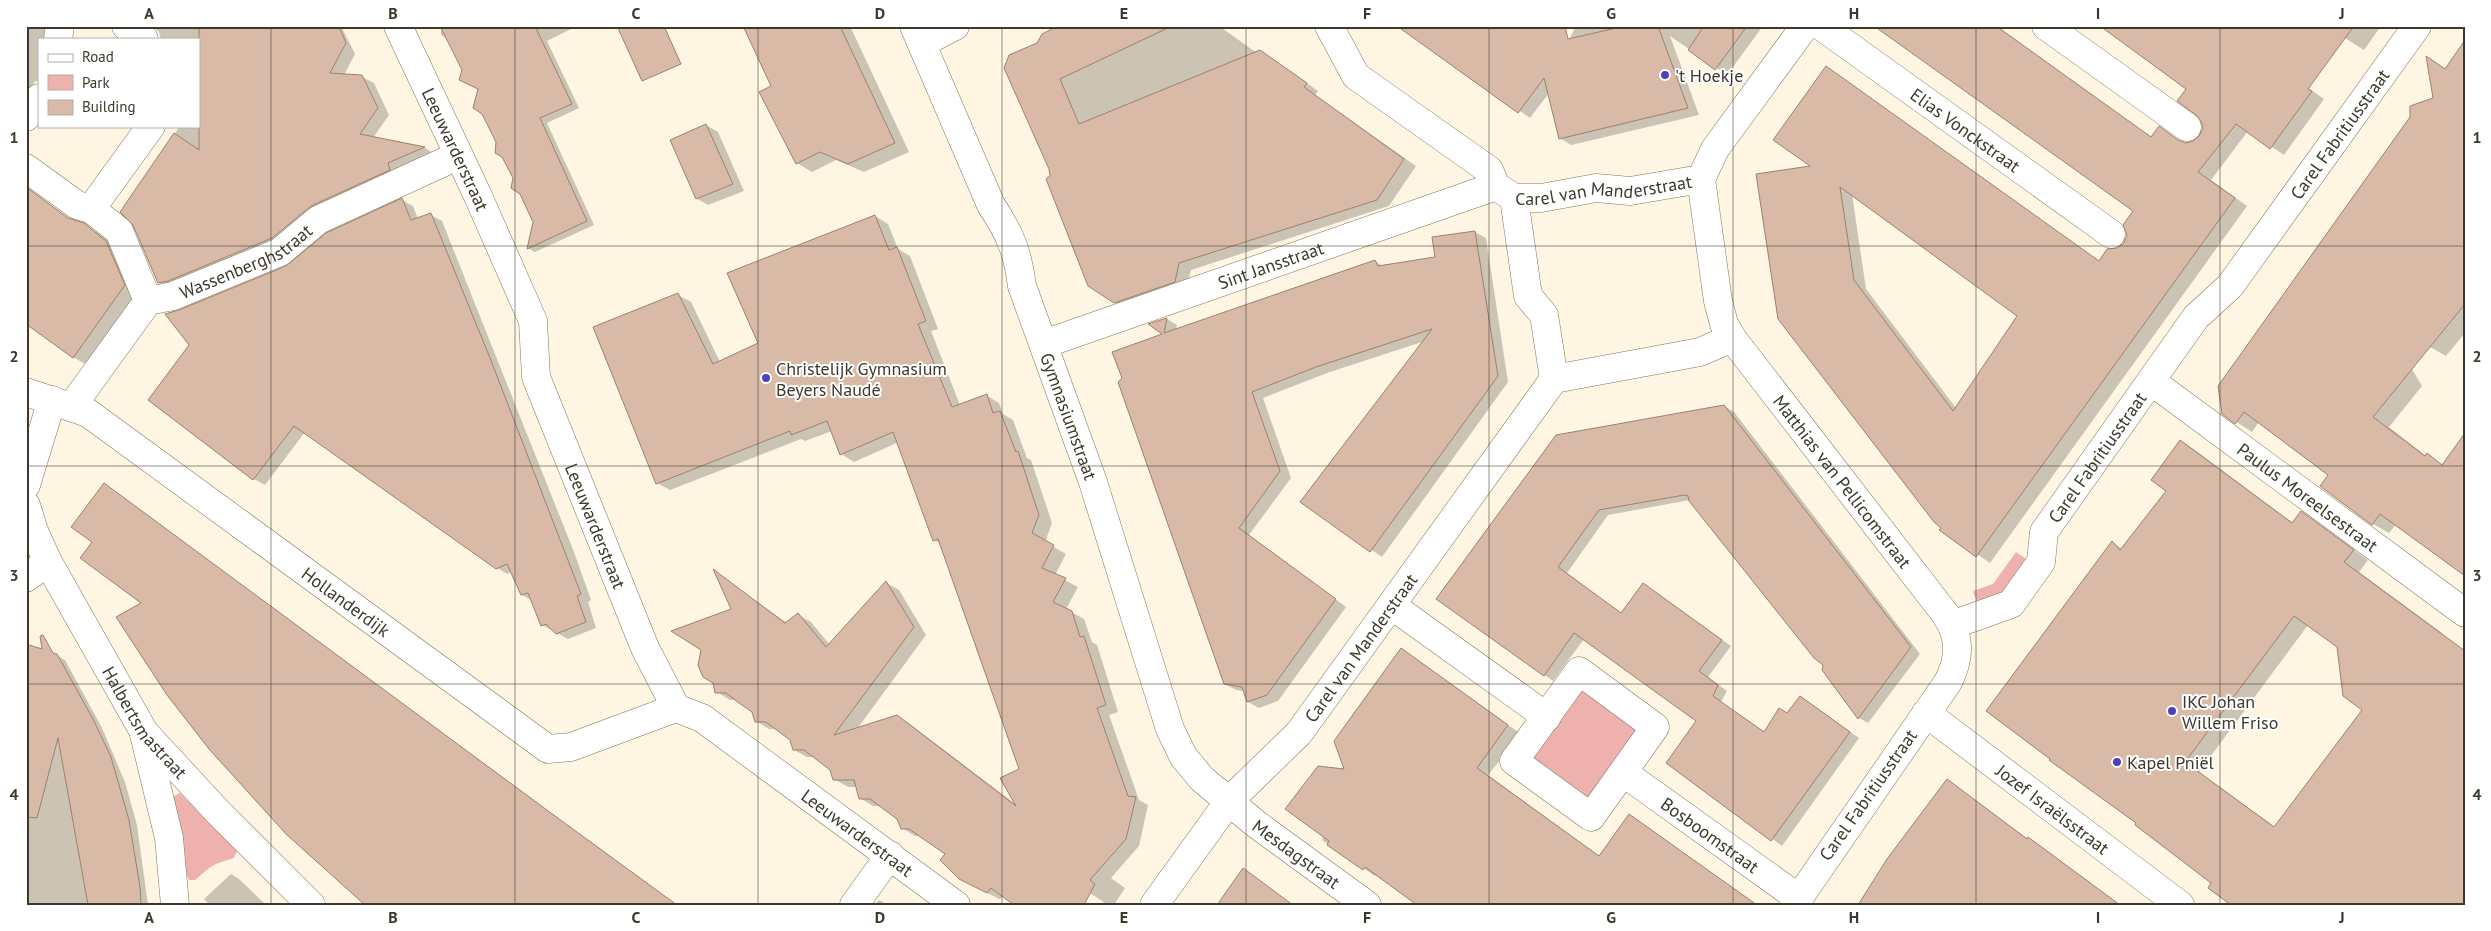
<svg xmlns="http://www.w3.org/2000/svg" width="2491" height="931" viewBox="0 0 2491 931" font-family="'PT Sans',sans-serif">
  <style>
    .green { fill: #eeb1ae }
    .shadow { fill: #0003; fill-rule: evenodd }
    .building { fill: #d8baa6; stroke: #9d816e; fill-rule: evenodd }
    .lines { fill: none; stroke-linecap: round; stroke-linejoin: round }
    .street-casing { stroke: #817558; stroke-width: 29 }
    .street { stroke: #fff; stroke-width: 28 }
    .grid { fill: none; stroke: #3d382b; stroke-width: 1; stroke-opacity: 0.55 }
    .poi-dot { fill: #4f40b7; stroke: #fff; stroke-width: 2 }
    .labels { text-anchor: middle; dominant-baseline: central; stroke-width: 4; stroke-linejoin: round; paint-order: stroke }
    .poi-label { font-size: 18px; fill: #3d382b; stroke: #fff; text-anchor: start }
    .street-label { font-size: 18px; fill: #3d382b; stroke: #fff }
    .neatline { fill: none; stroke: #3d382b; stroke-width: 2 }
    .grid-label { font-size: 16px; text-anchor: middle; font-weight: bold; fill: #3d382b }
  </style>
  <rect width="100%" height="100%" fill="#fef6e3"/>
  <path class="green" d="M2016,552l13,9 -26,37 -25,7 -5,-14 20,-7z
    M1576,690l19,4 38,28 6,14 -45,62 -15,-1 -42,-30 -6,-14z
    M180,793l57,58 -3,7c-23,7 -20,6 -39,22h-6l-2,-4 -13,-76v-4z"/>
  <path class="shadow" d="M26,26h25l-1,13h-11v42h-4l-9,18z
    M153,26h188l14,28 -11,21 18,2 12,6 15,32 -16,23 52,10 10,6 -151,91 -114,44 -11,-7 -25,-58 -12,-12 58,-86h19v-28l14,-21 -14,-11v-27h-38l-2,-7z
    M441,26h129l1,3 -24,12 32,67 -32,15 47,102 -59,27 -7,-4 6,-26 -37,-80 -18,-53 -16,-19 -14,-30 -8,-5z
    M744,26h106l59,126 -45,20 -28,-12 -24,12 -15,-9 -24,-76z
    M1061,26h158l38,27 3,-1 30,19 28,20 -3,4 101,71 -27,40 -198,64 -4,18 -59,21 -13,-7 -64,-126 -13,-132z
    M1398,26l171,14 7,-14h187l-36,49 -57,-39 29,79 -128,30 -11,-7 -11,-45 -19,25z
    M1877,26h120l155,112 7,-10 27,16 7,-1 7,-6 4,-9 -16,-40 34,-62 102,73 -40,56 -36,-24 -37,49 36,26 -257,357 -49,-33 2,-3 -8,-6 -121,-354 12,-99 274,194 25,-19 10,-32zM1852,194l167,121 -63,93 -90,-119z
    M2326,26h55l-17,24z
    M2465,43v290l-19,23 -16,-9 -57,-44 49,83 -33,41 37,29 18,9 -55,68 -16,-9 -43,-49 -71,-53 -7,10 -28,-18 210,-316 -6,-40 18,11z
    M706,125l12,7 26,59 -36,14 -12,-7z
    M32,193l41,28 25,12 22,17 18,44 -51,71 -14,-8z
    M402,200l11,6 5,13 13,-4 11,6 132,331 17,48 -3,2 8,26 -28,11 -26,-14 -9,-24 -11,-6 -10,-23 -5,2 -11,-7 -191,-135 -40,53 -11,-6 -63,-134 -12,-33 108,-45z
    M875,216l13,8 10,25 12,7 28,73 -7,2 29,74 26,-10 13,8 4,11 10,6 14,38 4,2 21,63 -7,19 21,12 -11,21 23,12 -12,22 18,10 8,23 5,3 21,67 -9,3 30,85 9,5 -9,41 -28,32 14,10 -11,17h-6l-9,-6 -39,-25 -61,25 -25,-13 -27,-32 -26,-18h-6l-13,-8 -4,-10 -16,-12h-9l-13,-8 -3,-11h-9l-14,-8 -3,-10 -16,-12h-8l-13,-7 -3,-10 -14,-11h-8l-13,-8 -3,-9 -16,-12h-7l-13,-8 15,-83 -17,-37 72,51 11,-8 13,7 19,23 56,-62 13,7 27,45 -69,94 40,-13 13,8 108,82 2,-36 -79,-226 -7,-4 -35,-98 -45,20 -13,-8 -9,-23 -27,10 -4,-2 -131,51 -13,-7 21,-188 13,7 29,60 39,-18z
    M1475,232l11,6 22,144 -126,175 -80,-55 123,-161 -98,32 -64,25 28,80 -42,57 97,72 -68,94 -19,7 -11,-6 -4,-11 -8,-1 -11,-6 -60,-350 -15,-9 17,-6 10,6 -1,5 199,-69 9,6 53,-9z
    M1724,406l10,6 186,242 -52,69 -9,-5 -34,-53 -135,-165 -82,15 -41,58 55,41 22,-29 87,61 -23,31 19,14 -6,11 44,30 23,-18 13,-17 58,41 -77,108 -115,-83 31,-42 -114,-82 -31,42 -115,-82z
    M2180,441l15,9 98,73 8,-10 67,47 -9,12 83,61 -28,36h51l-252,214 -133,-103 32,-237 11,6 44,-58zM2308,625l30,22 26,63 -89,117 -76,-55z
    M111,489l565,416 -533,-302 -49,-61z
    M1402,649l119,85 -33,41 112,82 29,-41 118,82 -5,7 -366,-31 -1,2 -53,-36 24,-69z
    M56,655l9,5 37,68 23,54 12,43 11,80h-122v-244z
    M1948,780l80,59 11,6 73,54 1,4z
    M231,874l8,5 27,26h-56l-6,-6z
    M879,900l7,4 1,1h-13z"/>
  <path class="building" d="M199,26h140l7,17 -16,30 32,2 16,33 -18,26 65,13 -37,16 2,7 -79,36 -39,32 -104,43 -10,2 -25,-58 -13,-13 54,-79 25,17z
    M440,26h95l37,78 -32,14 47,103 -60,28 6,-27 -13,-28 -9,-6 2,-10 -11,-21 -7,-4 1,-11 -14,-28 -9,-6 5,-19 -19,-9 3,-10z
    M617,26h47l17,38 -39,17z
    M743,26h97l55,117 -47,21 -28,-12 -24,12 -37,-72 12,-6z
    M1058,26h114l-112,53 19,45 181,-74 47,33 -3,4 100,72 -27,41 -198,63 -4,19 -61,21 -26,-17 -42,-107 4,-3 -1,-7 -45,-101 5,-13 28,-12 5,-9z
    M1397,26h168l3,13 57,-13h33l30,82 -129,31 -15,-61 -26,35z
    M1704,26h43l-32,44 -27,-20z
    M1874,26h122l155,111 8,-11 19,14 8,3 7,-2 6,-5 4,-8 -2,-7 -5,-6 -19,-14 9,-12 -86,-63h254l-46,63 4,2 -42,58 -34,-25 -38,48 37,26 -259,359 -37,-27 2,-2 -7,-6 -156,-203 -22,-145 54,-8 -37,-26 53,-74 273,195 8,-12 10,-1 7,-5 3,-8 -4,-10 10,-14zM1840,187l177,129 -64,95 -99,-131z
    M2465,40v264l-92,113 52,39 2,-3 15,12 23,-32v143l-85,-62 -8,11 -52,-39 8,-11 -84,-63 -9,12 -13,-10 -4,-28 192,-269v-11l23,-8 -7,-42 19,13z
    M706,124l27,60 -37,15 -26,-59z
    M26,187l42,31 16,5 22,18 19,44 -52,73 -47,-34z
    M402,198l9,22 20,-7 59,145 91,236 -4,2 9,26 -30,12 -10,-10 -5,2 -13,-33 -7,2 -14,-31 -11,5 -202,-143 -41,54 -105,-80 41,-55 -24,-31 14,-4 107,-44 40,-33z
    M875,215l14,35 8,-3 29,74 -8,3 34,83 35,-13 6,19 7,-2 16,41 2,-1 21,64 -7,18 22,12 -12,23 24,10 -13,24 19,9 8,26 4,-1 22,69 -9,3 31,88 8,1 -10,42 -36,41 5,4 -11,21h-70l-23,-17 -4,5 -28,-14 -19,-19 5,-6 -36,-25h-8l-4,-10 -27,-20h-11l-5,-19h-21l-3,-10 -26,-20h-11l-3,-10 -24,-18h-11l-3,-10 -13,-9 -13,-10h-11l-2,-10 -10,-6 -5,-12 3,-15 -30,-19 60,-22 -18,-40 72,54 13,-10 28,34 60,-66 28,46 -80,108 63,-20 119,91 -16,-28 19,-9 -81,-230 -5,2 -40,-109 -53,23 -13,-34 -36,14 -1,-4 -134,53 -63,-157 85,-34 35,71 45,-21 -31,-70z
    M1475,231l23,145 -128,176 -70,-50 132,-173 -116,38 -64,25 28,79 -41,57 97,71 -69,96 -20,7 -5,-15 -18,-3 -106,-302 4,-4 -10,-26 50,-18 -14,-10 19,-6 -3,15 211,-73 3,6 57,-9 -3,-20z
    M1724,405l187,242 -53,72 -36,-49 1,-5 -9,-7 -125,-157 -1,-5 -4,-1 -85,15 -41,57 63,46 22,-30 79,57 -23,31 19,14 -5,11 51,36 15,-24 8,5 13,-17 50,36 -79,109 -105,-78 30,-42 -32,-23 -90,-65 -30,43 -108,-77 120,-164z
    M2180,440l112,83 9,-12 53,39 -10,12 121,89v254h-234l-23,-17 3,-5 -76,-58 1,-2 -87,-63 1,-1 -64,-48 126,-170 8,9 46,-59 -15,-11zM2294,616l43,31 6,49 19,14 -88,117 -89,-65z
    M104,483l451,333 122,89h-312l-79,-71 -77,-85 -42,-54 -51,-78 25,-14 -61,-45 12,-16 -21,-15z
    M43,635l10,18 4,1 36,65 18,38 18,63 11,67 1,18h-53l-30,-167 -21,80 -11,-1v-173l16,5 -2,-13z
    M1401,648l107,77 -31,43 122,88 30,-42 128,91h-340l-52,-38 -2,3 -36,-25 2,-4 -44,-32 33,-43 26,3 -10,-28z
    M1947,779l80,60 1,-2 92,68h-262l29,-46z
    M1243,868l50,37h-76z"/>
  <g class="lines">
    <g class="street-casing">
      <g id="street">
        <path d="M126,26l18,13"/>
        <path id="s1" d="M398,26l80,170 55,125 3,56 109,271 31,60 26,10 254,187"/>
        <path id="s2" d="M914,26l77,179c19,28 27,48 31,81l71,196 77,247 13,27 19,23 54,45 111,81"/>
        <path d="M1329,26l27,50 133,94 7,16 15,10"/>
        <path id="s3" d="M1821,26l290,208"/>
        <path d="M2046,26l141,101"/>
        <path d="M58,39l2,-13"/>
        <path d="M922,43l33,-17"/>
        <path d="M26,117l13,-19"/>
        <path d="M26,168l51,37 14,4 28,22 29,70"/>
        <path d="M91,209l60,-83"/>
        <path id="s4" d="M1732,338l214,277c15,23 14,43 2,67l-154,223"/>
        <path id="s5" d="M1044,344l452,-158"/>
        <path id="s6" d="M1554,379l-10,-64 -16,-19 -14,-98h27l55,-10 34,3 71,-12"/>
        <path id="s7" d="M2151,381l314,232"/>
        <path id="s8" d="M26,392l62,21 460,336 23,-2 105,-39"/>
        <path id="s9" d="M72,406l76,-105 25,-5 107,-44 38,-32 139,-64"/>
        <path d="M26,485l26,-85"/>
        <path id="s10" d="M26,505l8,26 14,31 96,170 73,79 94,94"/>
        <path d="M26,578l22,-16"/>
        <path d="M1391,605l156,112"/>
        <path id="s11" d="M1952,625l59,-21 30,-42 3,-30 152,-215 34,-31 187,-260"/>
        <path d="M1579,671l76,56 -64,90 -77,-56z"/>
        <path id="s12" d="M1926,713l254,192"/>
        <path d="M144,734l25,104 6,67"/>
        <path id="s13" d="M1624,773l173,124"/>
        <path d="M854,905l36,-50"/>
        <path id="s14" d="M1154,905l75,-104 70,-68 255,-354 146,-27 32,-14 -8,-14 -6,-23 -17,-122 14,-30 90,-123"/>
      </g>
    </g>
    <use href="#street" class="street"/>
  </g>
  <path class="grid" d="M271,26v879M515,26v879M758,26v879M1002,26v879M1246,26v879M1489,26v879M1733,26v879M1976,26v879M2220,26v879M26,246h2439M26,466h2439M26,684h2439"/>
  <g class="poi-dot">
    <circle cx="1665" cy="75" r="5"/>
    <circle cx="766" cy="378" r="5"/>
    <circle cx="2172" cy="711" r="5"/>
    <circle cx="2117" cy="762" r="5"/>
  </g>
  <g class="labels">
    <g class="poi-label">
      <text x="1675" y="75">'t Hoekje</text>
      <text x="776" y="368">Christelijk Gymnasium<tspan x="776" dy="21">Beyers Naudé</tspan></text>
      <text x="2182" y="701">IKC Johan<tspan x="2182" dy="21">Willem Friso</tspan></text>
      <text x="2127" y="762">Kapel Pniël</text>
    </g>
    <g class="street-label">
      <text stroke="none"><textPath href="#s3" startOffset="178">Elias Vonckstraat</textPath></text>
      <text stroke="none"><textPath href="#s11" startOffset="641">Carel Fabritiusstraat</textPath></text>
      <text stroke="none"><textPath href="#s1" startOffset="136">Leeuwarderstraat</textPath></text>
      <text stroke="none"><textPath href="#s6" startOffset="279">Carel van Manderstraat</textPath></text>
      <text stroke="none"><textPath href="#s9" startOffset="236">Wassenberghstraat</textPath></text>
      <text stroke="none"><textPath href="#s5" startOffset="240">Sint Jansstraat</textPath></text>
      <text stroke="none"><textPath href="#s2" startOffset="421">Gymnasiumstraat</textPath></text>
      <text stroke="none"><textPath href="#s11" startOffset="236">Carel Fabritiusstraat</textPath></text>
      <text stroke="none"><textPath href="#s4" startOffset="181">Matthias van Pellicomstraat</textPath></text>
      <text stroke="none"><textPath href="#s7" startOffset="195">Paulus Moreelsestraat</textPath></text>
      <text stroke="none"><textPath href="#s1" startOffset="541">Leeuwarderstraat</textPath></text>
      <text stroke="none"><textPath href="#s8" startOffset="385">Hollanderdijk</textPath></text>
      <text stroke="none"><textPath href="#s14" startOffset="331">Carel van Manderstraat</textPath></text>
      <text stroke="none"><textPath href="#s10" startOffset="249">Halbertsmastraat</textPath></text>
      <text transform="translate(1868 795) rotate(-55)">Carel Fabritiusstraat</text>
      <text stroke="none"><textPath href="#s12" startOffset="159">Jozef Israëlsstraat</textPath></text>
      <text stroke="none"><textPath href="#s1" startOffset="961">Leeuwarderstraat</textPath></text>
      <text stroke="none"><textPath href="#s13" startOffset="106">Bosboomstraat</textPath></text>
      <text stroke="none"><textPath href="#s2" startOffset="930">Mesdagstraat</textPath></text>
    </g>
  </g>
  <rect width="2491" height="931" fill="none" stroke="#ffffff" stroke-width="55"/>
  <rect x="38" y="38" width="162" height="90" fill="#ffffff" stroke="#b1afaa"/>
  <rect x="48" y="54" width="25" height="8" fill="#ffffff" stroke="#b1afaa"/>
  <text x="82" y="62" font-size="15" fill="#3d382b">Road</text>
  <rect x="48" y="75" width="25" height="15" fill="#eeb1ae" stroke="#b1afaa"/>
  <text x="82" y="88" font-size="15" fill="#3d382b">Park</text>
  <rect x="48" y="100" width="25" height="15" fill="#d8baa6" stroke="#b1afaa"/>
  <text x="82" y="112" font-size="15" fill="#3d382b">Building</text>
  <rect x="28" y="28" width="2436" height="876" class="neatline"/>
  <g class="grid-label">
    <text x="149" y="19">A</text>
    <text x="393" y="19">B</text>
    <text x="636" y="19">C</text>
    <text x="880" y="19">D</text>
    <text x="1124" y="19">E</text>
    <text x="1367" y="19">F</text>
    <text x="1611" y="19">G</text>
    <text x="1854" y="19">H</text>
    <text x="2098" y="19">I</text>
    <text x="2342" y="19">J</text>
    <text x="14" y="143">1</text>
    <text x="2477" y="143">1</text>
    <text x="14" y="362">2</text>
    <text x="2477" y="362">2</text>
    <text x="14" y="581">3</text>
    <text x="2477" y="581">3</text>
    <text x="14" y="800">4</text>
    <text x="2477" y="800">4</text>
    <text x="149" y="923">A</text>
    <text x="393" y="923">B</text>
    <text x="636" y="923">C</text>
    <text x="880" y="923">D</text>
    <text x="1124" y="923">E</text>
    <text x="1367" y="923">F</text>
    <text x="1611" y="923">G</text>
    <text x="1854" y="923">H</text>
    <text x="2098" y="923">I</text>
    <text x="2342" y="923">J</text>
  </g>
</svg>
